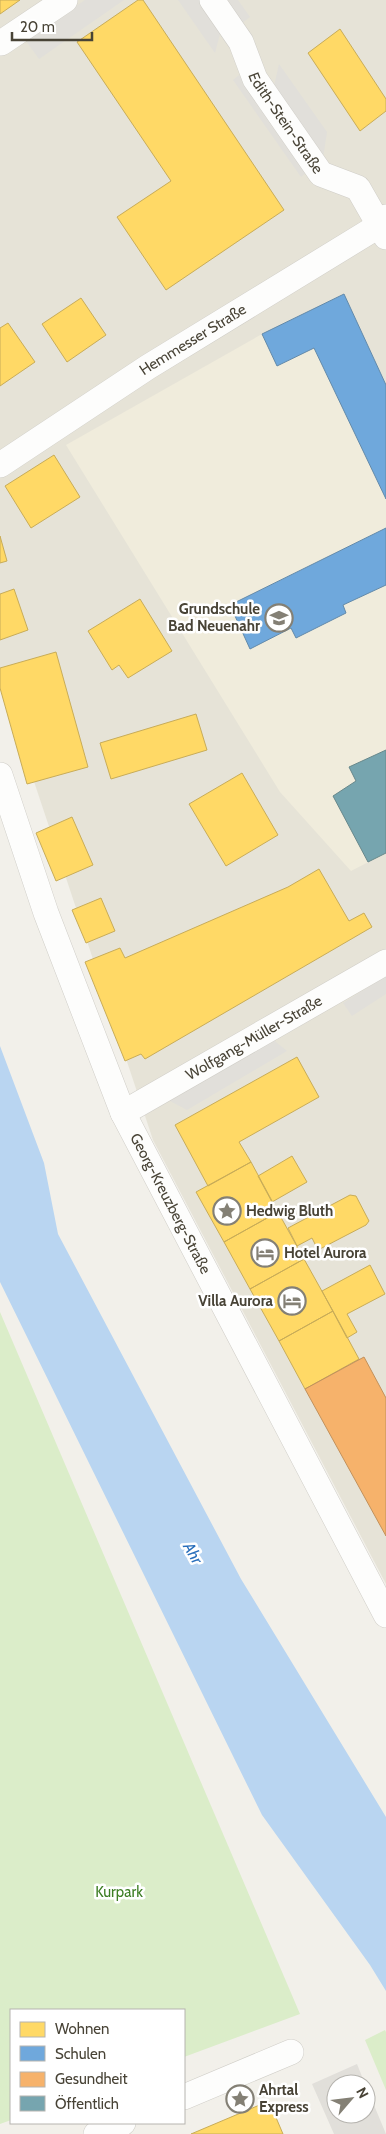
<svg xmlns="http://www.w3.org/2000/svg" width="386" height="2134" viewBox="0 0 386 2134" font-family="Cabin,sans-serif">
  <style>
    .residential { fill: #e6e3d7 }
    .education { fill: #f0ecdc }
    .green { fill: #dbedc9 }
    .parking { fill: #e1dfda }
    .water { fill: #b9d5f1 }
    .homes { fill: #ffd966; stroke: #c8ac58 }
    .schools { fill: #6fa8dc; stroke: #638aaa }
    .health { fill: #f6b26b; stroke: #c2915b }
    .public { fill: #76a5af; stroke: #68888b }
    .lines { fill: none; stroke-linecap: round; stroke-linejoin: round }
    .street-casing { stroke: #d0cec8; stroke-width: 26 }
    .street { stroke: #fdfdfc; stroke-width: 25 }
    .labels { text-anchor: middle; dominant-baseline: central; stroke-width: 5; stroke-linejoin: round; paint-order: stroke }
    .street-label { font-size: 15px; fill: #484336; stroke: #fff }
    .poi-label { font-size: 15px; font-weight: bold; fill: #484336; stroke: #fff; text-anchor: start }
    .park-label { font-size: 15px; fill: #3e7e25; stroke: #fff }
    .water-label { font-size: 16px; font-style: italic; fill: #286ebb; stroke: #fff }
  </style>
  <rect width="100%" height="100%" fill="#f2f0ea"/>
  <path class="residential" d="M0,0h386v1584l-233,-444 -153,-461z"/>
  <path class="education" d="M344,294l42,91v468l-35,18 -71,-79 -214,-347 196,-111z"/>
  <path class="green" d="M0,1312l300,702 -116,43v-47h-173v110l-11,4z
    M385,2030l1,2v58l-21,-50z"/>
  <path class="parking" d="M85,0h39l-85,59 -13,-18z
    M178,0h23l20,30 -6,23z
    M226,0h12l12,17 -8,6z
    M279,64l48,68 -4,26 -49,-72z
    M239,75l68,97 -6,5 -68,-97z
    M386,976v18l-34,22 -9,-13z
    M271,1038l16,13 -100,59 -19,-10z
    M357,2064l8,20h-29v30h30v-28l20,48h-52l-22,-50z"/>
  <path class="water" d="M0,1046l44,117 14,71 183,345 145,238v174l-16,-26 -108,-150 -262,-533z"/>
  <path class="homes" d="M0,0h20l-20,14z
    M138,0h5l141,210 -118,80 -49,-73 54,-36 -94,-139z
    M340,29l46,70v12l-26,20 -52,-78z
    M81,298l25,37 -39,27 -25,-38z
    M8,323l27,39 -35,24v-58z
    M54,455l26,42 -49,31 -26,-42z
    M0,536l7,25 -7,2z
    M14,589l14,41 -28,10v-46z
    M140,599l32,52 -44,27 -9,-13 -7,5 -24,-39z
    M56,652l32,115 -61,17 -27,-96v-20z
    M196,714l11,36 -96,29 -11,-36z
    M242,773l36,62 -52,31 -37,-62z
    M72,817l21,48 -37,16 -20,-48z
    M319,869l30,52 15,-8 8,14 -227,132 -4,-5 -16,7 -40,-99 35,-14 5,10 163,-71z
    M101,898l14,33 -29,12 -14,-33z
    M297,1057l22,40 -80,45 12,20 -43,24 -33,-61z
    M292,1156l15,26 -35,20 -14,-26z
    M251,1162l27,50 -54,30 -28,-50z
    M350,1195l6,1 13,25 -3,4 -48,25 -6,-12 -15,8 -9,-18z
    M278,1212l26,47 -54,30 -26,-47z
    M304,1259l29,52 -54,30 -29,-52z
    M370,1265l15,29 -38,20 10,18 -10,6 -25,-47z
    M333,1311l26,48 -54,30 -26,-48z
    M269,2101l14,33h-92z"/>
  <path class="schools" d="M344,294l42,91v114l-72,-151 -37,18 -15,-32z
    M386,528v57l-43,20 3,8 -50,25 -5,-10 -41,21 -20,-44z"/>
  <path class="health" d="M364,1357l22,41v138l-81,-147z"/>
  <path class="public" d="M386,750v103l-18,9 -35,-66 23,-15 -7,-14z"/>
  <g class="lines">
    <g class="street-casing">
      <g id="street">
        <path id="s1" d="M212,0l29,42 14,37 66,95 37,14 28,49"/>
        <path d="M1,43l64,-43"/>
        <path id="s2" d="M0,465l148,-98 232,-142 6,-8"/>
        <path id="s3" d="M0,775l46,138 77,200 263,502"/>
        <path id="s4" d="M123,1113l263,-151"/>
        <path d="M184,2097l107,-45"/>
        <path d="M96,2134l27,-11"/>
      </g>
    </g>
    <use href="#street" class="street"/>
  </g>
  <defs>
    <g id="school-ring" transform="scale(1.4375)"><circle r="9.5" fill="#fff" stroke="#848075" stroke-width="1.5"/><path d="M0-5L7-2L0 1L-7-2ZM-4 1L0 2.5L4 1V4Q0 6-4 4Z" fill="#848075"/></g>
    <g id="sight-ring" transform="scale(1.4375)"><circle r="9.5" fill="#fff" stroke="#848075" stroke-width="1.5"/><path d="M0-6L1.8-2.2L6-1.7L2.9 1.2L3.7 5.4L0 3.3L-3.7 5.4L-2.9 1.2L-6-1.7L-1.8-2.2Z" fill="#848075"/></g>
    <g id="hotel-ring" transform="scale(1.4375)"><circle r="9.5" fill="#fff" stroke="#848075" stroke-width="1.5"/><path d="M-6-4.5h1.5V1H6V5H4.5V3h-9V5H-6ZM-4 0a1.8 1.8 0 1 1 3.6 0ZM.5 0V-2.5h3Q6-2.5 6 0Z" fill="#848075"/></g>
  </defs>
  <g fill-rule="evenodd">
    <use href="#school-ring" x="279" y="618"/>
    <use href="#sight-ring" x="227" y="1211"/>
    <use href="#hotel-ring" x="265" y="1253"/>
    <use href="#hotel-ring" x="292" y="1301"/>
    <use href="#sight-ring" x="240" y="2099"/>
  </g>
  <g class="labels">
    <g class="street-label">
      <text stroke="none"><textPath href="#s1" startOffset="144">Edith-Stein-Straße</textPath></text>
      <text stroke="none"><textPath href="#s2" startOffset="230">Hemmesser Straße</textPath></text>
      <text stroke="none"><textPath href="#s4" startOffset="151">Wolfgang-Müller-Straße</textPath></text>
      <text stroke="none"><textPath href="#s3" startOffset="462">Georg-Kreuzberg-Straße</textPath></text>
    </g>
    <g class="poi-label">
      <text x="260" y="609" text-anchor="end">Grundschule<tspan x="260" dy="17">Bad Neuenahr</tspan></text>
      <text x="246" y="1211">Hedwig Bluth</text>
      <text x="284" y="1253">Hotel Aurora</text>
      <text x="273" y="1301" text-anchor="end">Villa Aurora</text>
      <text x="259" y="2090">Ahrtal<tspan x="259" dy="17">Express</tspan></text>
    </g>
    <g class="park-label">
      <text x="119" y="1892">Kurpark</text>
    </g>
    <g class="water-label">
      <text transform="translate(193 1553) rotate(60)">Ahr</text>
    </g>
  </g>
  <rect x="10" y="2009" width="175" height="115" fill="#ffffff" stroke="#b6b4af"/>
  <rect x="20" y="2022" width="25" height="15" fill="#ffd966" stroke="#b6b4af"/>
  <text x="55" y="2034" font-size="15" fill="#484336">Wohnen</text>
  <rect x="20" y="2046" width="25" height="15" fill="#6fa8dc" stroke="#b6b4af"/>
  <text x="55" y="2059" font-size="15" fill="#484336">Schulen</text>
  <rect x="20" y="2072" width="25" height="15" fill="#f6b26b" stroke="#b6b4af"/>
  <text x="55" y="2084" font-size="15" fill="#484336">Gesundheit</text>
  <rect x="20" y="2096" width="25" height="15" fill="#76a5af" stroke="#b6b4af"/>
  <text x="55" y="2109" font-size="15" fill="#484336">Öffentlich</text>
  <g transform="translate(351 2099) rotate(62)"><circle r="24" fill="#ffffff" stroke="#b6b4af"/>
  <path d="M0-4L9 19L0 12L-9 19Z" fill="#848075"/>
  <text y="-8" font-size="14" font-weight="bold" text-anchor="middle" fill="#484336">N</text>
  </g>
  <path d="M12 32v8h80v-8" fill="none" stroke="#484336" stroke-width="2.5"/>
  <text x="20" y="32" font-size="15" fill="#484336" stroke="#ffffff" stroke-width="4" paint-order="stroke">20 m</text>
</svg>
